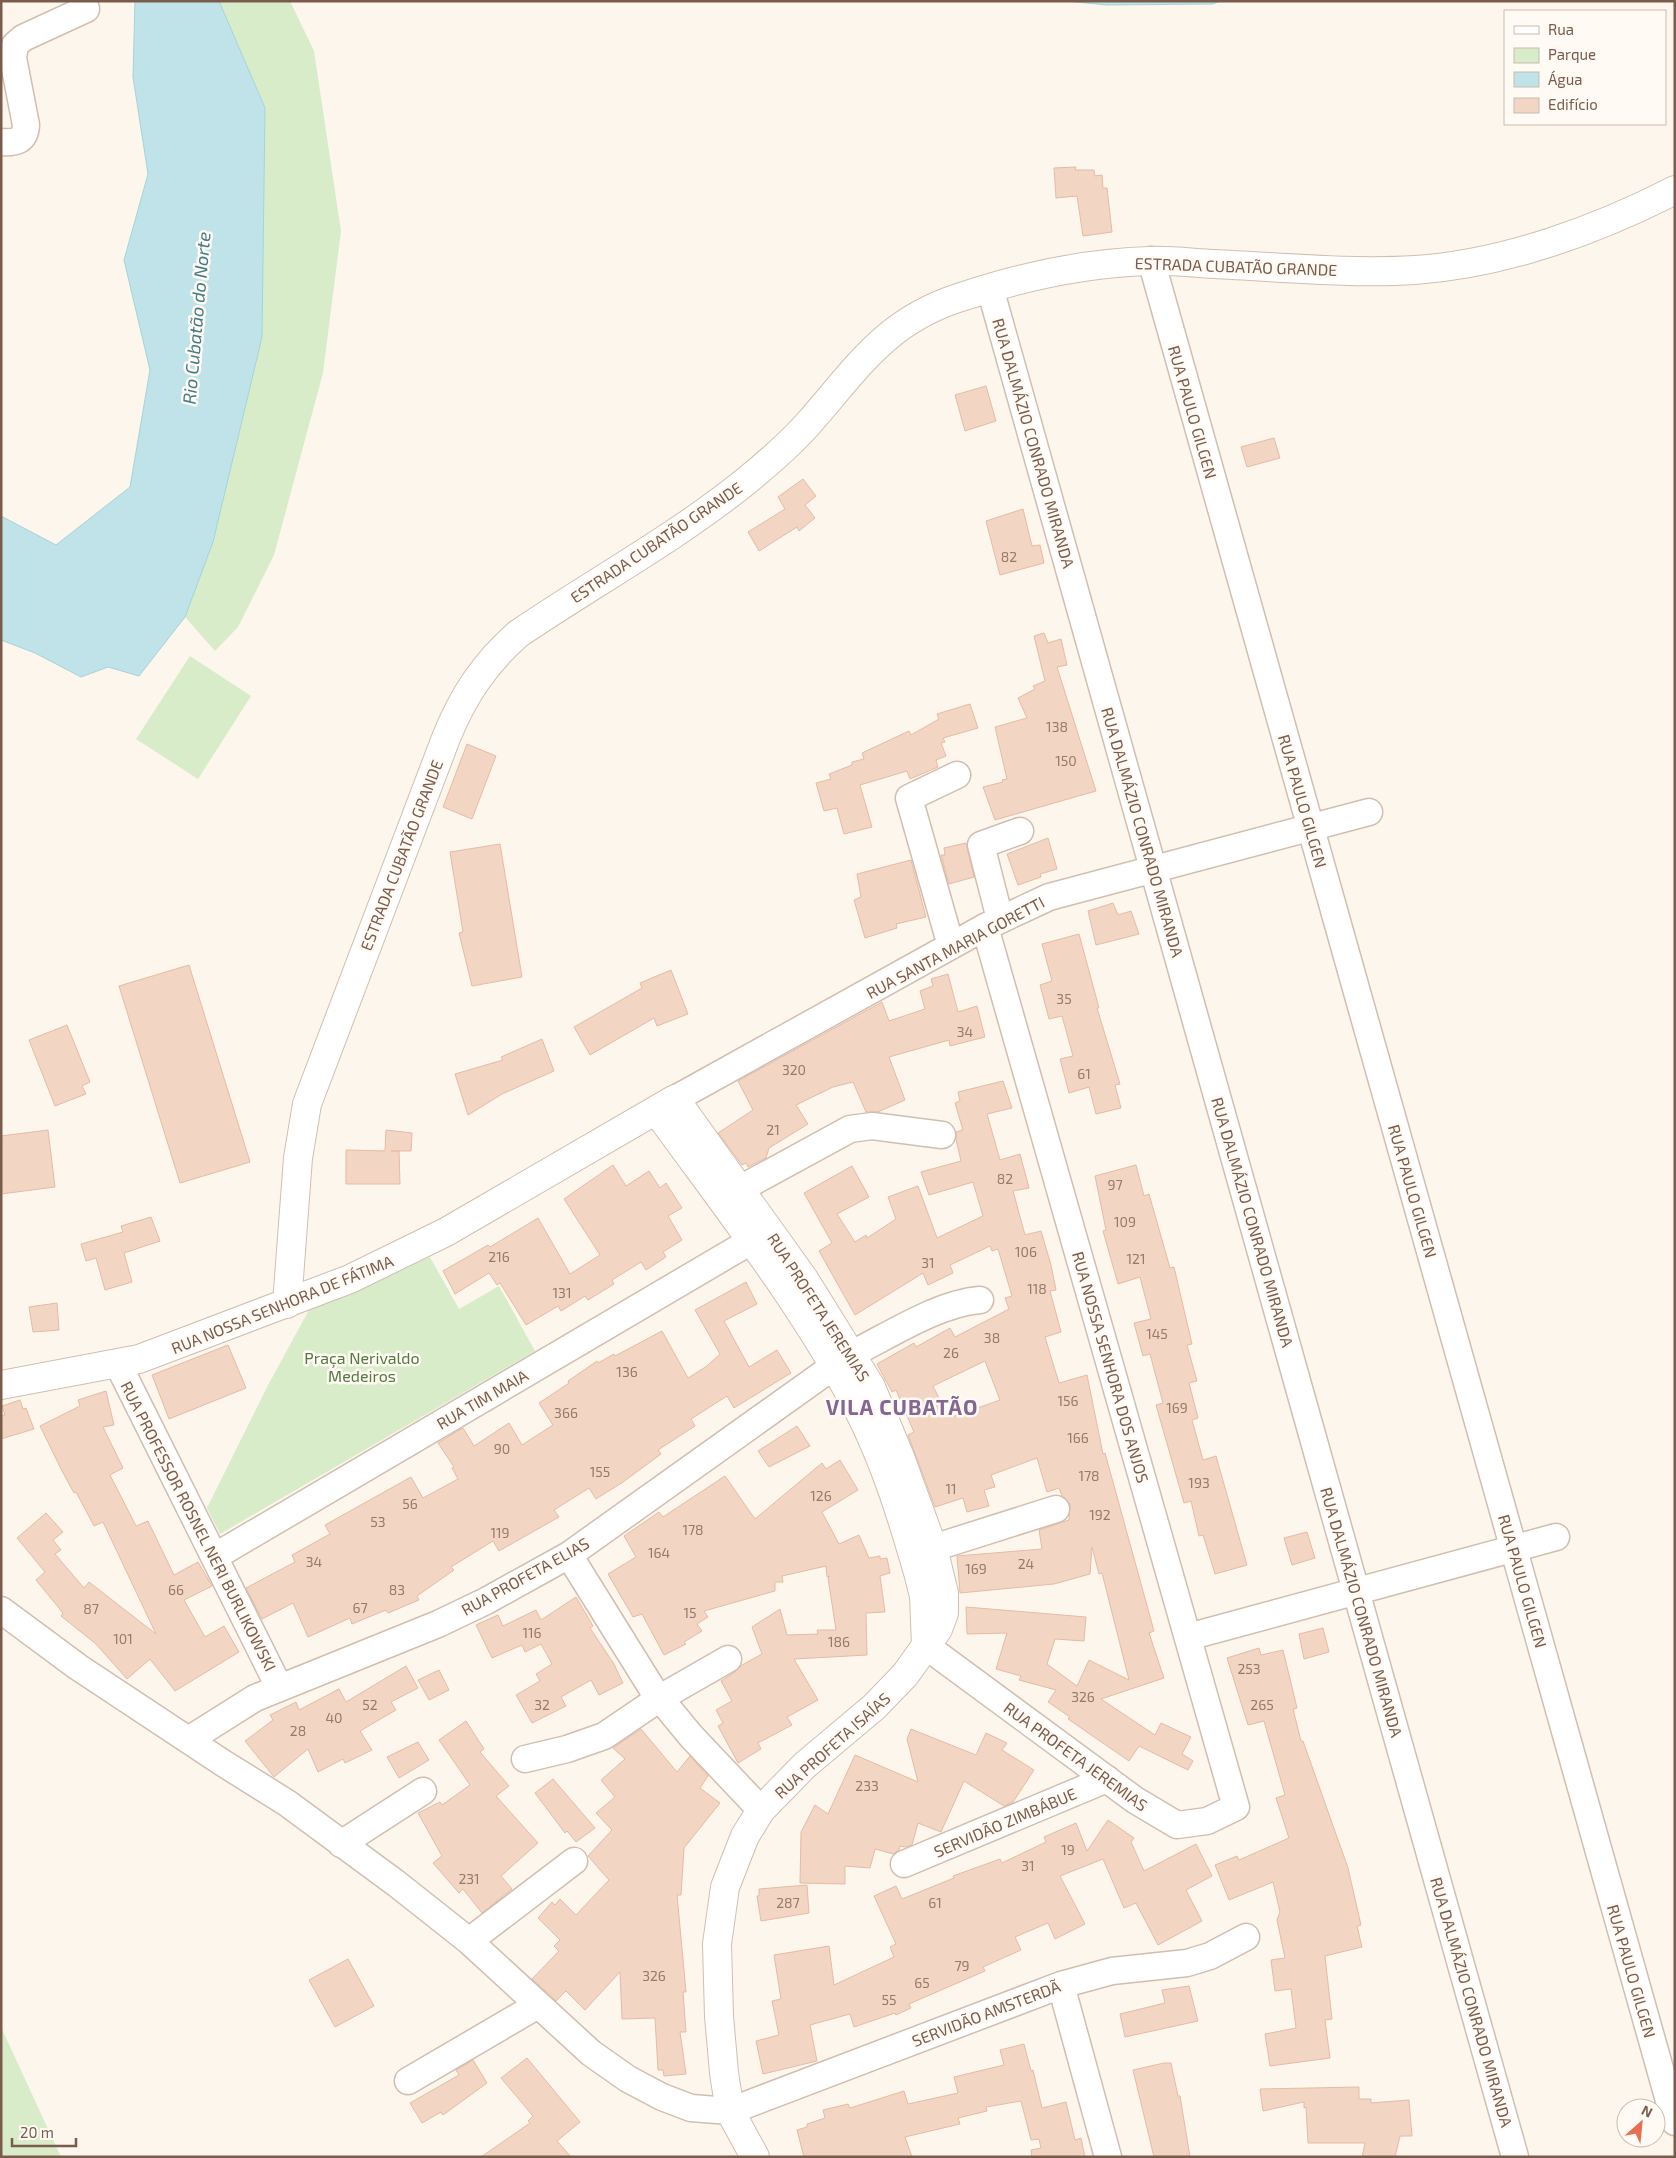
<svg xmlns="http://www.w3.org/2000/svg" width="1676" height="2158" viewBox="0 0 1676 2158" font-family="'Exo 2',sans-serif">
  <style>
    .green { fill: #d8ecc9 }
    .water { fill: #bfe3e8; stroke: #a5d3da }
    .building { fill: #f3d5c3; stroke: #e6bba3; fill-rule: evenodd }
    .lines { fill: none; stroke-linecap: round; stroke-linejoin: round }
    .minor-casing { stroke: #d1beb0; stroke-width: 29 }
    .tertiary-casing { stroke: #d1beb0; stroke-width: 30 }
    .minor { stroke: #fff; stroke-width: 26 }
    .tertiary { stroke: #fff; stroke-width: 28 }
    .labels { text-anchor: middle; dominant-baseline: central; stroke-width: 5; stroke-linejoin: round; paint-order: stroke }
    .number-label { font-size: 14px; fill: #987a6a }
    .street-label { font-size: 16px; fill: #7a5c4d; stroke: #fffaf3 }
    .park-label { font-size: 16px; fill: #537a41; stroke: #fffaf3 }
    .water-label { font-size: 18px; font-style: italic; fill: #437c86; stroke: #fffaf3 }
    .district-label { font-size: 21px; font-weight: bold; letter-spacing: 1px; fill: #846695; stroke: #fffaf3 }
  </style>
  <rect width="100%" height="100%" fill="#fdf6ec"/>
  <path class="green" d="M219,1h71l24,50 27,180 -18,142 -49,182 -36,72 -23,24 -30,-34 28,-75 52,-434z
    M190,656l61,40 -53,83 -62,-40z
    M430,1257l29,52 40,-23 36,65 -315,183 -13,-26 60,-121 43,-79z
    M1,2027l60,130h-60z"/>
  <path class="water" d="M135,1h84l46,107 -3,229 -49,205 -28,75 -46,59 -31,-9 -27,10 -46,-24 -34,-13v-124l55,29 74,-58 20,-117 -26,-110 24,-86 -15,-97z
    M1066,1h154l-7,3 -106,1z"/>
  <path class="building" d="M1076,167l-1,3h19l1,6 7,-1 1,13h4l5,44 -29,4 -6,-40 -21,2 -2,-30z
    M986,386l10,35 -31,10 -10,-36z
    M1274,438l6,20 -33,9 -6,-20z
    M803,479l13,17 -11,9 10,13 -16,13 -2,-4 -38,24 -11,-19 37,-23 -7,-12z
    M1023,509l9,37 8,-1 4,18 -44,12 -14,-54z
    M1044,633l4,10 13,-4 6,26 -10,2 39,124 -101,29 -12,-33 20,-5 -1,-2 5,-1 -12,-52 32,-9 -9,-20 17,-9 -2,-3 12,-5 -11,-45z
    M970,704l8,24 -35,10 2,4 -4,1 5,13 -10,4 2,7 -28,12 -3,-8 -47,14 12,42 -28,7 -7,-26 -13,3 -8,-28 15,-4 -2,-5 23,-9v-3l12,-3 -2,-6 47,-22 2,4 28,-16 -2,-5z
    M467,744l29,12 -24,63 -29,-12z
    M1048,838l9,31 -17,5 1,3 -23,8 -11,-31z
    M966,843l8,34 -25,7 -8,-29h4l-1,-7z
    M500,844l22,133 -50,9 -13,-53 4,-1 -13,-80z
    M911,860l15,57 -30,7 1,4 -32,10 -11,-38 7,-3 -4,-23z
    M1113,903l5,12 13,-4 8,23 -43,11 -8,-34z
    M1079,934l20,74h-2l23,76 -5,1 6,23 -25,6 -7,-27 -20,6 -9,-34 13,-3 -11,-40 -13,3 -9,-34 12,-4 -10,-37z
    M189,965l61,197 -70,21 -61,-197z
    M671,970l17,44 -31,12 -3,-8 -64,37 -16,-28 68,-39 -2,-5z
    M948,974l10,38 19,-6 8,31 -35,9 -1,-6 -60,17 16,43 -27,12h-12l-13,-30 -20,5 -37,18 12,19 -39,24 -3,10 -18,9 -2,-4 -4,2 -24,-32 35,-23 -15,-29 144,-79 7,19 36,-12 -5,-18 13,-5 -2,-7z
    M67,1025l23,57 -8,4 4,8 -31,12 -26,-66z
    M542,1039l12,32 -52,23 -34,21 -13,-41 48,-14 -2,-3z
    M1003,1081l9,27 -25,6 13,46 20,-6 9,34 -16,3 12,44 16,-4 10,34 5,25 -6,1 11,41 -16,5 14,46 28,-8 16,79 2,-1 49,178 -5,2 15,45 -63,21 54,36 6,-12 30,14 -9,17 11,7 -5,9 -49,-24 -10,15 -61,-42 2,-2 -22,-15 8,-12 -37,-10 2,-4 -25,-7 11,-36 -40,1 -1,-27 120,10 -2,24 -29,-2 -8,25 30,22 12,-26 40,20 -27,-107 -3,1 -7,-27 -2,27 -36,10 -94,9 -3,-37 85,-7 -3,-19 30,-10 1,-16 -8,-8 -3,-8 -12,4 -10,-34 -46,17 4,12 -11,3 5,16 -22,6 -4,-14 -28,9 -27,-72 6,-3 -18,-42 -4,2 -15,-28 37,-21 2,4 34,-19 5,9 54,-28 -4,-11 7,-2 -14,-47 -6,2 -2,-5 -40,19 3,8 -25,12 -5,-12 -68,42 -36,-64 13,-8 -28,-50 48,-27 17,31 -32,17 18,28 11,-7 1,3 29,-19 -8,-22 30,-11 19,52 46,-22 -10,-34 -44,13 -8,-23 40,-11 -5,-22v-7l7,-2 -8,-27 5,-2 -2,-9zM985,1361l15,39 -51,18 -16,-32z
    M48,1130l7,57 -54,7v-58z
    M386,1130l26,3 -1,18h-20h8l1,33h-54v-34l39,1z
    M613,1165l13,21 23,-15 11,17 6,-5 16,25 -14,8 14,24 -19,12 3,5 -20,13 -5,-8 -29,18 2,4 -26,16 -3,-4 -24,15 -3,-5 -32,19 -26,-42 -3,2 -8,-12 -34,21 -12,-23 45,-26 2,2 48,-29 32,56 30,-19 -36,-56z
    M1136,1165l8,31 5,-2 21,74 4,-1 18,77 -5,1 10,36 -8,2 9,35 -6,2 11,40 13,-4 31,109 -32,9 -12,-39 -4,1 -8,-35 -7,2 -28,-98 7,-2 -13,-49 -7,2 -9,-33 17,-4 -11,-42 -22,7 -15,-53 3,-1 -11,-54z
    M151,1217l9,24 -36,12 8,29 -27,8 -9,-32 -10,3 -5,-17 42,-12 -2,-6z
    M746,1282l11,22 -33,17 25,46 28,-17 14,23 -57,35 -7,-12 -36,23 4,7 -37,24 3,4 -38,28 -27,17 -7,-11 -35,22 5,7 -60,34 -6,-10 -42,26 3,3 -37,26 2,4 -31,13 -2,-3 -34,14 -2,-6 -42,19 -15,-34 -31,16 -16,-31 49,-26 -3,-7 38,-21 -5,-9 86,-48 12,21 35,-19 -6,-11 2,-1 -16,-24 25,-15 11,18 35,-23 13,22 31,-20 -14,-22 30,-20 -1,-2 29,-20 1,2 16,-9 1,2 47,-25 26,47 19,-12 13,-12 -25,-44z
    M57,1303l2,27 -26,2 -4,-25z
    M228,1345l18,43 -77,31 -17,-44z
    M106,1391l8,34 -11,2 20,41 -13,7 26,51 12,-5 26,54 24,-13 14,24 -28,14 21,37 19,-11 15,26 -64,39 -25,-32 -23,20 -31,-35 -35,-28 2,-3 -27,-33 9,-8 -28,-34 29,-25 17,19 -10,8 8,10 -6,4 29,34 5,-6 67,52 -53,-112 -9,4 -18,-34 -2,1 -12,-22 -22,-45 40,-20 -2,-6z
    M20,1400l3,9 3,-1 8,21 -33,10v-23l4,-1 -3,-9z
    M797,1426l13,20 -41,21 -11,-16z
    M840,1460l18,30 -36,22 17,32 20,-9 10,23 11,-2v3l7,-1 3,15 -10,3 5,36 -19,1 1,42 -73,4 24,41 -31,17 5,8 -34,18 3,6 -23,14 -20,-37 5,-3 -7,-13 16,-9 -11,-20 14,-9 7,-7 20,-11 -10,-27 28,-18 7,26 31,-1 -1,-4h19l-8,-52 2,-2 -3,1 -1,-11 -44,10 1,6h-8v9l-71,20 4,6 -11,7 5,7 -18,11 2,2 -22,11 -22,-41 -9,3 -25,-43 28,-17 -12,-21 35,-24 4,5 62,-41 30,43 67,-56 4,6z
    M1307,1532l8,26 -23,7 -8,-27z
    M576,1597l17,29 -3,2 24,36 9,19 -24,12 -8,-15 -30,17 5,9 -34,17 -16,-28 24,-14 -4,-7 16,-10 -11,-20 -16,8 -3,-7 -30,13 -16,-33 22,-10 5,11 33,-16 5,10z
    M1323,1628l6,24 -25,7 -5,-25z
    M1259,1648l2,7 22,-5 14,58 -4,1 8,32h2l45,127 13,57 -4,1 5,21 -37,9 7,63 -7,1 5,38 -60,8 -5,-32 31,-6 -5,-39 -16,2 -4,-31 14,-2 -8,-38 3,-8 -7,-30 -44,18 -14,-35 22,-9 2,4 50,-22 -13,-40 9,-3 -21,-74 -16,4 -21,-67z
    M406,1666l12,22 -27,14 5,8 -36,21 12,19 -27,13 -2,-4 -25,13 -10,-23 -34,28 -29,-36 28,-21 -3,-5 26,-13 3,8 40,-21 7,13z
    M439,1670l10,20 -20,10 -11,-20z
    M466,1721l18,28 -4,3 29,34 -13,10 42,47 -37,33 11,13 -30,24 -19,-24 -4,4 -26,-30 9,-7 -24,-43 22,-11 2,3 28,-20 -31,-45z
    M641,1729l36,43 13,-16 18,20 -8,12 20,15 -36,45 -3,47h-4l9,97h-3l3,40h-6l6,42 -22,2 -1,-6h-5l-3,-52 -33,1 -2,-47 -35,38 -19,-19 -10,10 -24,-22 27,-28 -5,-5 6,-6 -22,-22 14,-16 3,3 5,-6 16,16 33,-35 -21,-24 24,-26 -16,-17 19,-16 -14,-17 24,-21 -12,-11z
    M911,1729l65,26 10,-22 21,10 -5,7 32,20 -21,32 -9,4 -40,-25 -23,51 -23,-9 -6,22 -7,2 -5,-1 -1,4 -6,4 -18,-5 -5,19 -25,-2v18l-45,-1 1,-51 14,-27 13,9 27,-59 63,27 -11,-43z
    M418,1742l11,18 -30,18 -12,-21z
    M553,1779l42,49 -19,14 -9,-11 -2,2 -30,-40z
    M1108,1820l26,18 -3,4 13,29 52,-27 16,32 -26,14 16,31 -44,24 -22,-42 -12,5 -21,-49 -43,17 25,48 -30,15 -7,-16 -33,14 6,13 -38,17 2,4 -76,33 2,4 -15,7 -1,-2 -41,14 -4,-13 -40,11 7,36 -54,13 -7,-33 23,-6 -7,-34 9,-2 -7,-44 55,-9 5,39 60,-28 -4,-10 6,-3 -22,-48 22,-10 6,13 52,-21 -1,-2 47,-17 2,4 44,-21 -2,-5 32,-14 11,28z
    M807,1885l2,28 -48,8 -4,-25h2v-7z
    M348,1959l26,47 -39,21 -26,-47z
    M1189,1986l9,35 -73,16 -5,-23 45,-11 -3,-13z
    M1024,2044l7,27 2,-1 9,38 24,-6 9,38 6,-2 4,19h-53l-1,-7 10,-2 -2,-9 -8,1 -10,-39 -35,6 1,4 -29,7 2,6 -55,13 7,20h-108l-7,-27 10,-3v-3l18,-6 -2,-8 25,-6 2,4 54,-17 4,13 50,-11 -4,-16 50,-12 -4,-15z
    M527,2058l53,64 -23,19 14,16h-90l49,-34 -2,-2 5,-5 -32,-38z
    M473,2060l14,23 -44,32 -2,-3 -19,11 -12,-20 49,-28 -3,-5z
    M1164,2063h7l7,33h2l10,61h-36l-21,-87z
    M1359,2087v12h12v4l38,-3 3,36h-12l-5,21h-33l3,-14h-57l-2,-36 -2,1v-6l-41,9 -3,-22z"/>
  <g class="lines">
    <g class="minor-casing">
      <path id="minor" d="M1,142c15,1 24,-1 25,-17l-13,-67 2,-13 8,-7 63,-29
        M1151,260l524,1862
        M990,288l525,1869
        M1000,919l-19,-74 39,-14
        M951,946l-42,-148 48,-23
        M675,1099l310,-172 64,-30 320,-85
        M740,1189l110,-60 22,-3 70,9
        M852,1354c38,-19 87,-51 128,-54
        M118,1364l161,323
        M933,1548l123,-39
        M569,1555l84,135 38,46 70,74
        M214,1557l537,-316
        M1,1610l77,57 145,96 64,40 110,81 72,57 122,112 37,26 34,18 29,11 39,3 331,-126 51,-14 75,-8 23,-7 36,-19
        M1188,1637l368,-100
        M926,1646l209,154 42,25 30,-4 29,-14 -251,-880
        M190,1739l65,-41 183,-74 48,-23 83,-46 265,-189
        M525,1759l42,-10 37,-13 56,-38 68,-39
        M341,1844l82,-53
        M904,1864l203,-85
        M469,1941l105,-80
        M1061,1985l47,172
        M408,2081l130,-76"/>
    </g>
    <g class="tertiary-casing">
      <path id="tertiary" d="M656,1110c70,97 146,192 202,299 27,52 45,111 61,167l5,20 2,50
        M287,1304l11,-146 9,-54 139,-366c17,-42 38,-74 72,-104 75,-51 156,-95 227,-152 22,-18 43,-36 62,-57 49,-55 77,-103 151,-127 62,-21 127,-35 191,-37 22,-1 44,2 65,3 67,3 135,10 201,6 89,-6 182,-40 260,-80
        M1,1385l138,-26 211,-80 96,-47 229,-133 129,180 67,108 29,70 33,91 11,45v20l-6,16 -33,46 -31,32 -69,58 -44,45 -16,26 -20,51 -8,57 2,72 5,57 6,38 25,46"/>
    </g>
    <use href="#minor" class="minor"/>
    <use href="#tertiary" class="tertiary"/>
  </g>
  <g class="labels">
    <g class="number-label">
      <text x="1009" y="556">82</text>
      <text x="1057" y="726">138</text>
      <text x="1066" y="760">150</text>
      <text x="1064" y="998">35</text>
      <text x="965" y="1031">34</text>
      <text x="794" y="1069">320</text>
      <text x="1084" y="1073">61</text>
      <text x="773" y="1129">21</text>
      <text x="1005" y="1178">82</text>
      <text x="1115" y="1184">97</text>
      <text x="1125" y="1221">109</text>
      <text x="1026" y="1251">106</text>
      <text x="499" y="1256">216</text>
      <text x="1136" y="1258">121</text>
      <text x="928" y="1262">31</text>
      <text x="1037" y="1288">118</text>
      <text x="562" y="1292">131</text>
      <text x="1157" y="1333">145</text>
      <text x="992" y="1337">38</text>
      <text x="951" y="1352">26</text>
      <text x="627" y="1371">136</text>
      <text x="1068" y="1400">156</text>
      <text x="1177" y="1407">169</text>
      <text x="566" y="1412">366</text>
      <text x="1078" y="1437">166</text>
      <text x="502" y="1448">90</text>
      <text x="600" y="1471">155</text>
      <text x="1089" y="1475">178</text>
      <text x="1199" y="1482">193</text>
      <text x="951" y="1488">11</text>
      <text x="821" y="1495">126</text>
      <text x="410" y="1503">56</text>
      <text x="1100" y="1514">192</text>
      <text x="378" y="1521">53</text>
      <text x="693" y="1529">178</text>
      <text x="500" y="1532">119</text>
      <text x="659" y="1552">164</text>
      <text x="314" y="1561">34</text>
      <text x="1026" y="1563">24</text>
      <text x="976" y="1568">169</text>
      <text x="176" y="1589">66</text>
      <text x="397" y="1589">83</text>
      <text x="360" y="1607">67</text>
      <text x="91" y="1608">87</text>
      <text x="690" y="1612">15</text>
      <text x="532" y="1632">116</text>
      <text x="123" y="1638">101</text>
      <text x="839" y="1641">186</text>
      <text x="1249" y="1668">253</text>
      <text x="1083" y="1696">326</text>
      <text x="370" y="1704">52</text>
      <text x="542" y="1704">32</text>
      <text x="1262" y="1704">265</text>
      <text x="334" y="1717">40</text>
      <text x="298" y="1730">28</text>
      <text x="867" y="1785">233</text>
      <text x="1068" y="1849">19</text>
      <text x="1028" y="1865">31</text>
      <text x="469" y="1878">231</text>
      <text x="788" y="1902">287</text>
      <text x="935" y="1902">61</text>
      <text x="962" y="1965">79</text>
      <text x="654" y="1975">326</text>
      <text x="922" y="1982">65</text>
      <text x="889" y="1999">55</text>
    </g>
    <g class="street-label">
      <text transform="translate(1236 266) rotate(2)">ESTRADA CUBATÃO GRANDE</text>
      <text transform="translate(1193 412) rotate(74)">RUA PAULO GILGEN</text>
      <text transform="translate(1034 443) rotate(74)">RUA DALMÁZIO CONRADO MIRANDA</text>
      <text transform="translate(656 542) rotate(-34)">ESTRADA CUBATÃO GRANDE</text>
      <text transform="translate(1303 801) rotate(74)">RUA PAULO GILGEN</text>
      <text transform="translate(1143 832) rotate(74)">RUA DALMÁZIO CONRADO MIRANDA</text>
      <text transform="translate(401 855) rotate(-69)">ESTRADA CUBATÃO GRANDE</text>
      <text transform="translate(955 947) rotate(-28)">RUA SANTA MARIA GORETTI</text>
      <text transform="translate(1413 1191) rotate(74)">RUA PAULO GILGEN</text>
      <text transform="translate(1253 1222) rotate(74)">RUA DALMÁZIO CONRADO MIRANDA</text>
      <text transform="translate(282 1304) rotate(-22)">RUA NOSSA SENHORA DE FÁTIMA</text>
      <text transform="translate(819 1307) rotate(57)">RUA PROFETA JEREMIAS</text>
      <text transform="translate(1111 1367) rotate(74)">RUA NOSSA SENHORA DOS ANJOS</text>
      <text transform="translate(482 1399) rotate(-30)">RUA TIM MAIA</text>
      <text transform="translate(199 1526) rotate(63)">RUA PROFESSOR ROSNEL NERI BURLIKOWSKI</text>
      <text transform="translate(525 1576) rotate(-29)">RUA PROFETA ELIAS</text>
      <text transform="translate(1523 1581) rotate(74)">RUA PAULO GILGEN</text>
      <text transform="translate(1362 1612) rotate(74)">RUA DALMÁZIO CONRADO MIRANDA</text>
      <text transform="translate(832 1745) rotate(-42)">RUA PROFETA ISAÍAS</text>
      <text transform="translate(1076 1756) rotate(36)">RUA PROFETA JEREMIAS</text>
      <text transform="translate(1005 1822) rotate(-23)">SERVIDÃO ZIMBÁBUE</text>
      <text transform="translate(1632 1971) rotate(74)">RUA PAULO GILGEN</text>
      <text transform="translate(1472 2002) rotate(74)">RUA DALMÁZIO CONRADO MIRANDA</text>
      <text transform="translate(986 2013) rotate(-21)">SERVIDÃO AMSTERDÃ</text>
    </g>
    <g class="park-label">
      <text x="362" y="1357">Praça Nerivaldo<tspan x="362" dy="18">Medeiros</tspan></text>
    </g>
    <g class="water-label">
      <text transform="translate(196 318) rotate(-85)">Rio Cubatão do Norte</text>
    </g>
    <g class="district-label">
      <text x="902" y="1406">VILA CUBATÃO</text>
    </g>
  </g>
  <rect width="1676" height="2158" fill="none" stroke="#7a5c4d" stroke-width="5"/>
  <rect x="1504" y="10" width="162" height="115" fill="#fffaf3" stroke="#cabbb1"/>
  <rect x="1514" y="26" width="25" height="8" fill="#ffffff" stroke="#cabbb1"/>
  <text x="1548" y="35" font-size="15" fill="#7a5c4d">Rua</text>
  <rect x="1514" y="48" width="25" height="15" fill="#d8ecc9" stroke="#cabbb1"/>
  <text x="1548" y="60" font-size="15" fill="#7a5c4d">Parque</text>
  <rect x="1514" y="72" width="25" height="15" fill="#bfe3e8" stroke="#cabbb1"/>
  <text x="1548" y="85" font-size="15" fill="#7a5c4d">Água</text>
  <rect x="1514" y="98" width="25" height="15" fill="#f3d5c3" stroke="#cabbb1"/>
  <text x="1548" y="110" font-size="15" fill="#7a5c4d">Edifício</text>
  <g transform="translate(1641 2123) rotate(27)"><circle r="24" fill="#fffaf3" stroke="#cabbb1"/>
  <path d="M0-4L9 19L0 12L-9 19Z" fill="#e76f51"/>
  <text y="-8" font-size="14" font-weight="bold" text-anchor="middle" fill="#7a5c4d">N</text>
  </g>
  <path d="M12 2138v8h64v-8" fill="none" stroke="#7a5c4d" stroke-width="2.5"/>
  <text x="20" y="2138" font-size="15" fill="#7a5c4d" stroke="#fffaf3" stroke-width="4" paint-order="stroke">20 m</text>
</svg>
